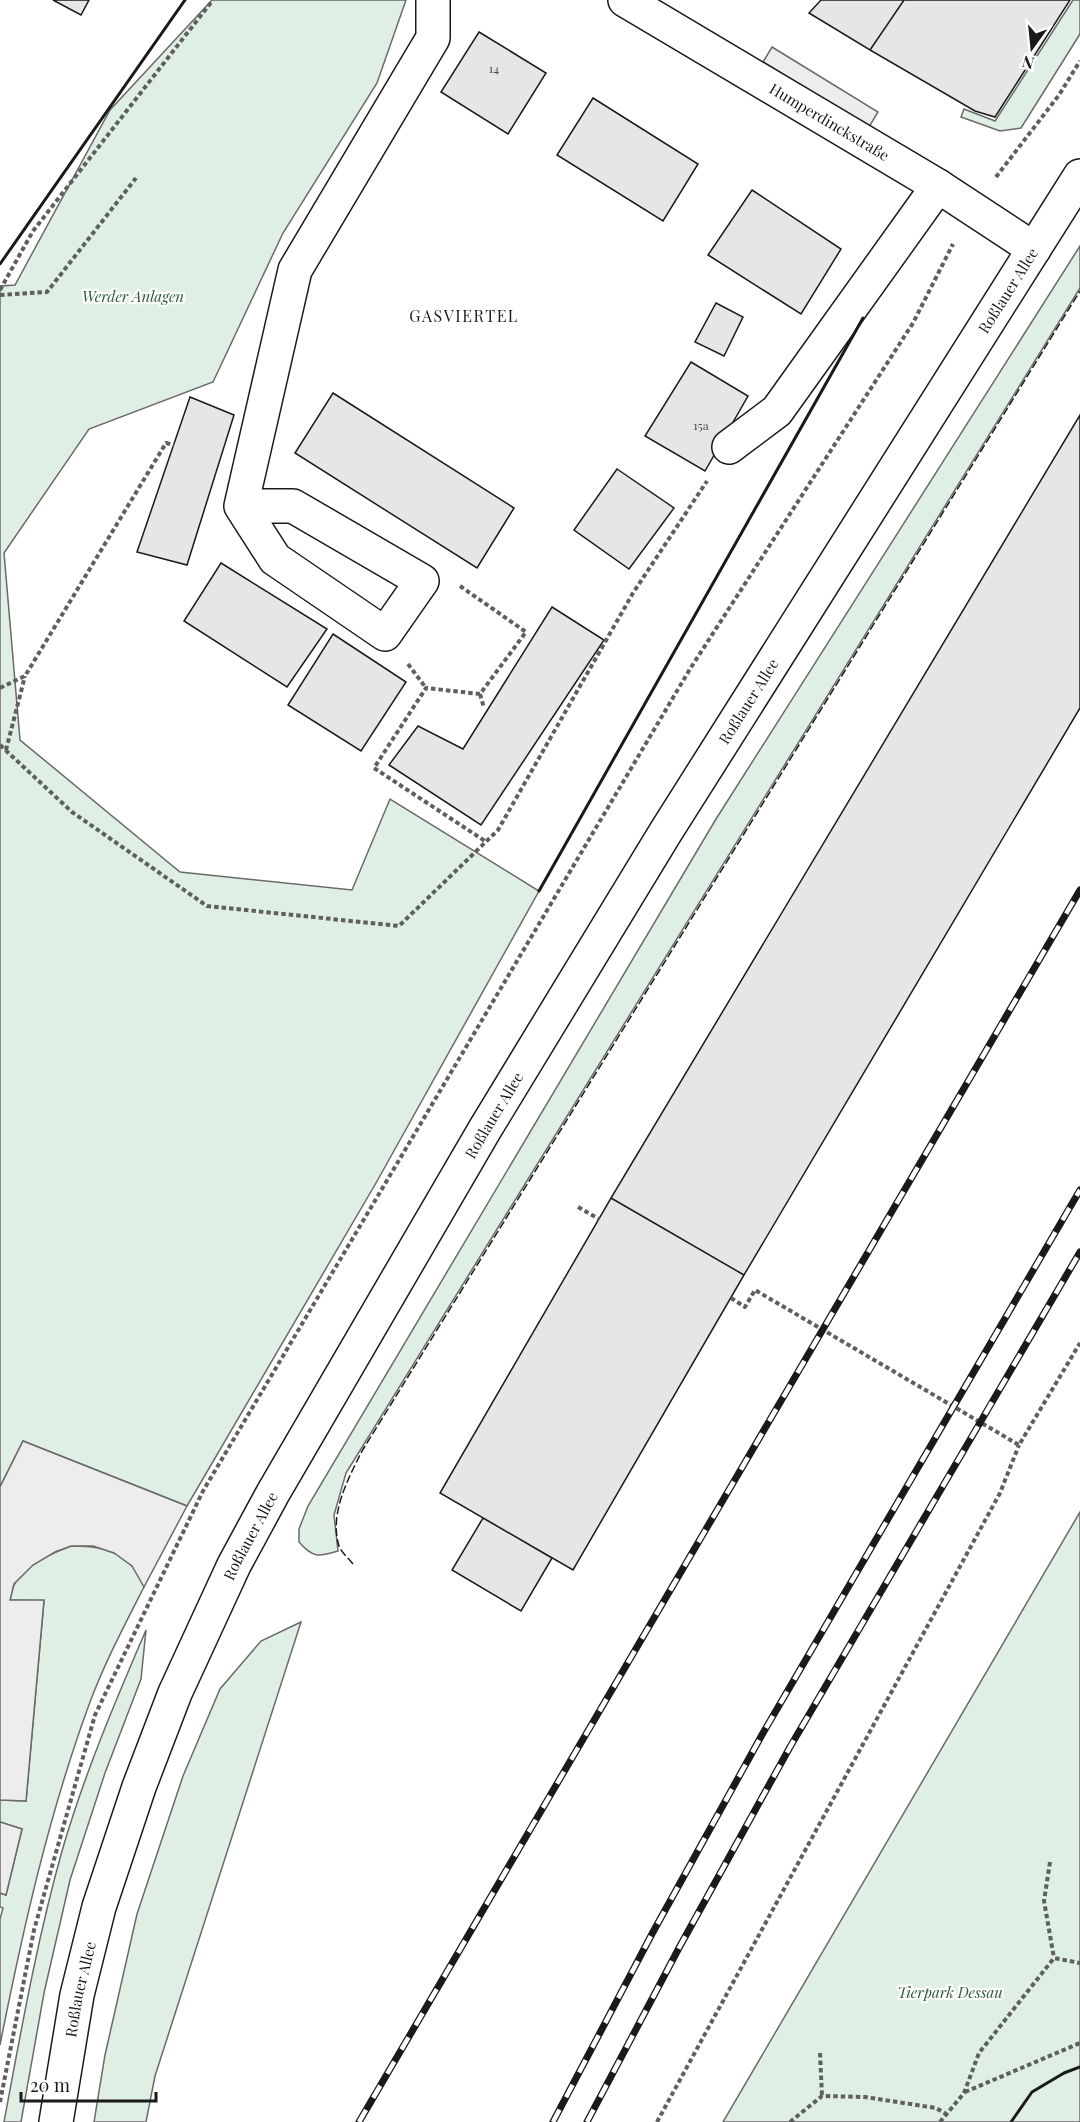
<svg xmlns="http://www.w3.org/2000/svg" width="1080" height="2122" viewBox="0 0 1080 2122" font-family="'Playfair Display',serif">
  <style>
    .green { fill: #e0efe3; stroke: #6a6a6a; stroke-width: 1.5 }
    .parking { fill: #ededed; stroke: #6a6a6a; stroke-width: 1.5 }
    .building { fill: #e6e6e6; stroke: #1a1a1a; stroke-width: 1.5 }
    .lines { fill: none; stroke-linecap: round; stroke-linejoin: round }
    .minor-casing { stroke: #1a1a1a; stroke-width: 36 }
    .major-casing { stroke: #1a1a1a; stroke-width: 36 }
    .path { stroke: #5f5f5f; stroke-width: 4; stroke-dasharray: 4.5 3; stroke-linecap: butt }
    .minor { stroke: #fff; stroke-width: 33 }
    .major { stroke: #fff; stroke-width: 33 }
    .rail-casing { stroke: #1a1a1a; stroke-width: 7 }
    .rail { stroke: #fff; stroke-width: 4.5; stroke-dasharray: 14; stroke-linecap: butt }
    .fence { stroke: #1a1a1a; stroke-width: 1.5; stroke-dasharray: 8 3; stroke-linecap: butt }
    .wall { stroke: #1a1a1a; stroke-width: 3 }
    .labels { text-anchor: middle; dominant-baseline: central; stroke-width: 4.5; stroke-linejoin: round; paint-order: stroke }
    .number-label { font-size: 12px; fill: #4d4d4d }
    .street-label { font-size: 15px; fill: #1a1a1a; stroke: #fff }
    .park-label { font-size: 15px; font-style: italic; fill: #2b5a34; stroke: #fff }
    .neighbourhood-label { font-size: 16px; letter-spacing: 1.5px; fill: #1a1a1a; stroke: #fff }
  </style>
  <rect width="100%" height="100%" fill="#fff"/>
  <path class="green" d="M212,0h194l-29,83 -94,150 -70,149 -124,47 -85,124 16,187 160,132 172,18 38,-91 149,92 -163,292 -189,323 -164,-65 -23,46v-1201l15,-1 95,-175z
    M1073,0h7v34l-59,94 -21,3 -39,-14 3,-8 31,12z
    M1080,246v42l-734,1185 -12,42 4,36c-20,6 -25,7 -39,-9v-13l9,-23 408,-687z
    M1080,1512v610h-357z
    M71,1546c22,0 45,2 61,20 5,5 9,14 12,21 -19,37 -39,75 -54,115 -41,111 -67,227 -90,343v-126l3,-11 -3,-1v-14l6,2 16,-66 -22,-7v-22l26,1 18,-200 -34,-1c1,-5 2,-11 4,-15 9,-19 38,-32 57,-39z
    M301,1622l-146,454 -9,46h-52l11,-67 32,-141 46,-138 37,-87 41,-48z
    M146,1630l-5,49 -36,94 -35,107 -26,113 -23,129h-17c17,-91 33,-182 58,-271 22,-76 53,-149 84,-221z"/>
  <path class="parking" d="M772,47l106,65 -9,15 -106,-65z
    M23,1441l164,65 -43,81 -12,-21 -18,-13 -21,-7h-22l-16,6 -22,13 -19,19 -4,16h34l-18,201 -26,-1v-313z
    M0,1822l22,7 -16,66 -6,-2z"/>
  <path class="building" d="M53,0h36l-8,15z
    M821,0h83l-34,50 -61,-37z
    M904,0h166l-75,117 -20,-6 -105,-61z
    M479,32l67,41 -38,61 -67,-42z
    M593,98l105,66 -35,57 -106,-66z
    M752,190l89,59 -40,65 -93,-59z
    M716,303l27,14 -19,39 -29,-14z
    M691,362l57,34 -43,75 -60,-35z
    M333,393l181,115 -37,60 -182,-115z
    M190,397l44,18 -47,150 -50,-13z
    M1080,415v293l-336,567 -133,-77z
    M617,469l57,39 -45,61 -55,-39z
    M221,563l106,66 -40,58 -103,-66z
    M552,607l52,33 -123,185 -92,-60 29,-39 45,23z
    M333,634l73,48 -45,69 -73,-46z
    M611,1198l133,77 -171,295 -133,-77z
    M483,1518l69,40 -31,53 -69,-41z"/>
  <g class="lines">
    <g class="minor-casing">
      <g id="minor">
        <path id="s1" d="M625,0l313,186 96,63"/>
        <path d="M729,447l48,-36 161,-225"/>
        <path d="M241,506h52l129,75 -37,53 -110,-75 -34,-53 54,-236 138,-232v-38"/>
      </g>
    </g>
    <g class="major-casing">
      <g id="major">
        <path id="s2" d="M56,2122l21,-127 22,-88 40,-120 36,-94 59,-128 39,-72 212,-364 180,-296 415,-657"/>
      </g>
    </g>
    <path class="path" d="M996,177l63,-82 21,-34
      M0,290l33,-59 180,-231
      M0,295l47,-3 89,-114
      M460,586l66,46 -46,62 -54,-6 -52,80 111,73
      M408,664l18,24
      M0,688l25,-12 141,-233 8,2
      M480,694l4,14
      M0,745l72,67 135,94 192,20 99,-96 135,-237 74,-112
      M6,750l19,-74
      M578,1207l21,12
      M731,1298l14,9 10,-17 264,155 61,-102
      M1050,1862l-6,39 10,57
      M820,2053l2,43
      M965,2092l115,-49
      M0,2102l34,-172 61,-215 108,-224 487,-822 223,-346 40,-79
      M657,2122l343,-629 19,-48
      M790,2122l32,-26 43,1 71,11 10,6
      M940,2122l24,-29 15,-40 75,-95 26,5"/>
    <use href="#minor" class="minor"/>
    <use href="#major" class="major"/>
    <g class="rail-casing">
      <path id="rail" d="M359,2122l721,-1232
        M553,2122l100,-190 110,-199 317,-543
        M587,2122l93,-176 110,-199 290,-495"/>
    </g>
    <use href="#rail" class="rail"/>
    <path class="fence" d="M353,1564c-4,-5 -12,-12 -14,-18 -10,-32 9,-67 23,-95l718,-1160"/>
    <path class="wall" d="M0,264l185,-264
      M539,891l324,-573
      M1011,2122l21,-30 32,-19 16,-6"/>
  </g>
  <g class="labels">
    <g class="number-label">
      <text x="494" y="68">14</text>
      <text x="701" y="425">15a</text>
    </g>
    <g class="street-label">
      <text stroke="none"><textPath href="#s1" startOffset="238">Humperdinckstraße</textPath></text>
      <text stroke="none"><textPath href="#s2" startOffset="2079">Roßlauer Allee</textPath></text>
      <text stroke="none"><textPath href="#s2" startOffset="1593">Roßlauer Allee</textPath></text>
      <text stroke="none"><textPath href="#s2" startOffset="1107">Roßlauer Allee</textPath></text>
      <text stroke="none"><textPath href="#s2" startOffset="621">Roßlauer Allee</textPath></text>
      <text stroke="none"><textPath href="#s2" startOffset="135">Roßlauer Allee</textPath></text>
    </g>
    <g class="park-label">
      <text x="133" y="296">Werder Anlagen</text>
      <text x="950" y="1992">Tierpark Dessau</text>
    </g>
    <g class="neighbourhood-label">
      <text x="464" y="315">GASVIERTEL</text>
    </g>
  </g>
  <g transform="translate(1032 48) rotate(195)" stroke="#ffffff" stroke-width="4.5" paint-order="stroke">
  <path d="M0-4.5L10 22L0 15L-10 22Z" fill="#1a1a1a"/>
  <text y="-9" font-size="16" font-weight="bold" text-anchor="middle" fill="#1a1a1a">N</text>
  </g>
  <path d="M21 2092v9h135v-9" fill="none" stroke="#1a1a1a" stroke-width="3"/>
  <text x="30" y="2092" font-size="18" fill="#1a1a1a" stroke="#ffffff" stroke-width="4.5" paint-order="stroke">20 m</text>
</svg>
